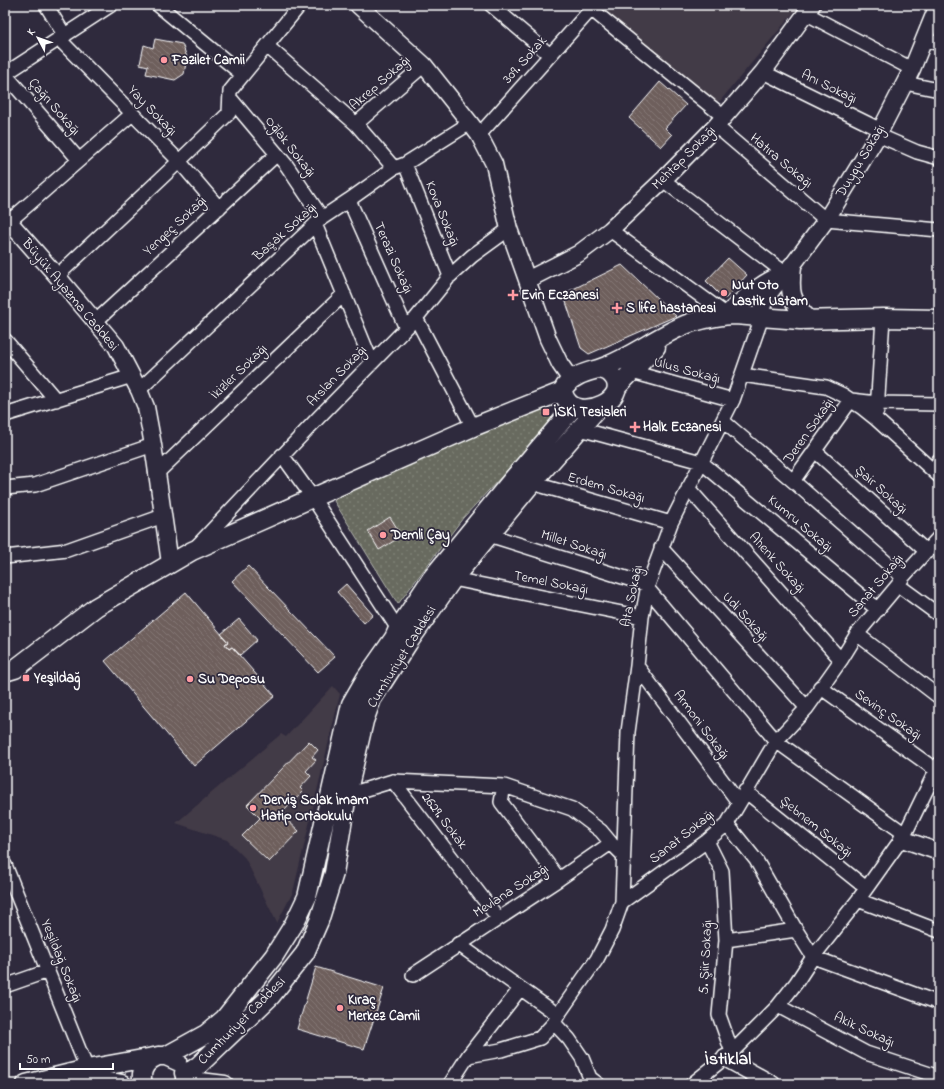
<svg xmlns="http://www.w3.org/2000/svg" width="944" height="1089" viewBox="0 0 944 1089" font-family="'Indie Flower',sans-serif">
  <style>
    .built { fill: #423a46 }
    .park { fill: url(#park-dots); stroke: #b3b5ae }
    .building { fill: url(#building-back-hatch); stroke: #fff }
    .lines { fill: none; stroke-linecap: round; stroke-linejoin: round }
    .minor-casing { stroke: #fff; stroke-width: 16 }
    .tertiary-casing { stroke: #fff; stroke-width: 19 }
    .secondary-casing { stroke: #fff; stroke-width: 21 }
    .minor { stroke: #2f2a3d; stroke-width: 13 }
    .tertiary { stroke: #2f2a3d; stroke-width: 16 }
    .secondary { stroke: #2f2a3d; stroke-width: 18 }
    .poi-dot { fill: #ff9aa2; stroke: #2f2a3d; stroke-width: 1.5 }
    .labels { text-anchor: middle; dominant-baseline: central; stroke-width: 3.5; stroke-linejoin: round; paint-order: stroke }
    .poi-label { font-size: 14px; font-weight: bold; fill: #fff; stroke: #2f2a3d; text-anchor: start }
    .street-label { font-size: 14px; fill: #fff; stroke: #2f2a3d }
    .district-label { font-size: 18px; font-weight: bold; fill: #fff; stroke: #2f2a3d }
  </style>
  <defs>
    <pattern id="park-dots" width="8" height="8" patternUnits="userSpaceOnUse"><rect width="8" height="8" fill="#676b5e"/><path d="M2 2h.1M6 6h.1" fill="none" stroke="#7e8176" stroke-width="1.8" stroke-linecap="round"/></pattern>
    <pattern id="building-back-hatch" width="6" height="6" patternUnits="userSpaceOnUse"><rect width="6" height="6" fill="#6e5e5c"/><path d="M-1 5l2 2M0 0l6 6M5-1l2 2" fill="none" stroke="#847674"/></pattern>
  </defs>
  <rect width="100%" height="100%" fill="#2f2a3d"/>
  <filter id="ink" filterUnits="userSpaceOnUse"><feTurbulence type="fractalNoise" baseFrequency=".025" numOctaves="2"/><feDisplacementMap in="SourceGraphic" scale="8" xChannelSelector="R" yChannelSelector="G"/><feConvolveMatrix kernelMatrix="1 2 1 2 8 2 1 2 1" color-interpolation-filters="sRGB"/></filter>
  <g filter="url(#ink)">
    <path class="built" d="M604,5h195v1l-79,95h-8l-111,-93z
      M333,686l7,8 -47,198 -16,31 -32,-65 -18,-18 -51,-17 105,-89 5,3z"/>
    <path class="park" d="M545,407l8,14 -90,97 -65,86 -64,-103 9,-9z"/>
    <path class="building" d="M155,39l27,5 5,13 -3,17 -9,6 -29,-6 2,-8 -8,-2 4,-19 9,3z
      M660,82l26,23 -21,23 7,7 -11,12 -32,-29z
      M728,258l19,17 -21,23h-3l-17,-17z
      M622,265l54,51 -87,38 -8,-6 -17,-52 3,-4z
      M390,517l12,19 -23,14 -11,-19z
      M248,566l87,91 -17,15 -86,-91z
      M346,584l27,31 -9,8 -27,-31z
      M186,592l42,50 -3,2 4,5 3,-2 43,49 -81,70 -89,-105z
      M239,619l18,21 -17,15 -8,-8 -3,2 -4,-5 3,-2 -7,-8z
      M309,741l9,9 -6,7 4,3 -10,11 5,5 -11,12 3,3 -20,21 6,6 -2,2 12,11 -30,31 -27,-26 18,-18 -13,-13z
      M316,967l68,21 -20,61 -67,-20z"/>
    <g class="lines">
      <g class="minor-casing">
        <path id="minor" d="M46,5l19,31
          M158,5l85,70
          M491,5l59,50
          M591,9l133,108
          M805,13l107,56
          M60,40l119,121 40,47
          M923,41l16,2
          M267,46l89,78 38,44
          M763,72l118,58
          M5,74l106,-69
          M5,74l74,86
          M905,83l34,7
          M230,98l57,68 35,52
          M356,124l68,-59
          M716,126l110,94 113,10
          M479,135l116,-130
          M878,135l39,17 22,6
          M405,164l45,112
          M663,180l123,94
          M349,200l57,128
          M315,224l57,139
          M5,225l127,-111
          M610,230l117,85
          M57,276l114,-107 58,-56 1,-22 70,-86
          M416,318l57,109
          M95,322l182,-168
          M5,340l51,60
          M632,372l101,28
          M742,375l84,12 17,8 18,12 15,12 63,57
          M139,390l183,-172 27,-18 45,-32 11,-4 65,-41
          M877,411l6,-93
          M5,415l127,-39
          M723,421l70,60 110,96
          M580,429l121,33 177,148
          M815,451l112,101
          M282,455l31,43 85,131
          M157,473l187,-179
          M937,474l2,-14
          M793,481l58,-81 26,3 62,1
          M532,483l139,40
          M5,488l30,-3 118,-40
          M688,488l153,172
          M489,535l159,50
          M196,547l123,-130 97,-99 34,-42 22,-20 37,-27
          M661,548l146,160
          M5,557l62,-7 96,-34
          M453,579l189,38
          M898,585l41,30
          M647,588l129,153 129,93
          M857,634l82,63
          M637,666l102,137
          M820,687l116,83
          M393,781l111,5 68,23 29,22 10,12
          M504,786l-3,16 58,77
          M745,791l121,97
          M347,795l46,-14 105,137
          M727,824l29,36 40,70 17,27 126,46
          M707,841l15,30 4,69 -7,75 13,37
          M5,865l82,204
          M858,900l81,31
          M622,902l6,-170 9,-66 5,-49 6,-32 23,-62 62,-123 29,-83
          M726,940l70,-10
          M458,944l100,71
          M413,975l146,-96 52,-36 12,12
          M5,986l43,-15
          M778,1006l88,47 73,24
          M554,1023l15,16 13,19 8,20 8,6
          M468,1056l52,-67
          M450,1084l18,-28 33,-6 39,-12 14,-15 4,-8 39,-56 15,-29 10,-28 85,-61 20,-17 49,-83 31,-33 34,-48 16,-26 41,-49 5,-8 36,-40
          M692,1084l40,-32 46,-46 18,-23 17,-26 45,-57 47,-66 34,-70"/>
      </g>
      <g class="tertiary-casing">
        <path id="tertiary" d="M358,5l66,60 46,58 9,12 15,29 15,65 39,110 12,25 11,16
          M5,217l52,59 59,70 23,44 7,17 7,38 17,118
          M527,280l51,-26 32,-24 53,-50 53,-54 47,-54 49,-67
          M758,317l7,-17 9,-13 12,-13 40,-54 52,-85 34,-66 26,-64
          M902,839l37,13
          M725,1058l47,26
          M184,1079l41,5"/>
      </g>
      <g class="secondary-casing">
        <path id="secondary" d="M792,266c-3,26 -2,35 17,54
          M727,315c18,-16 35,-33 59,-41
          M599,369c7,1 11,3 15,9 14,21 -29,41 -45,25 -5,-5 -8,-13 -3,-18 9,-11 23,-13 35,-17 32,-11 58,-34 89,-45 14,-4 31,-8 45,-8l65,5 83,-2 56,1
          M617,387l39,-40
          M5,672l10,-3 81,-62 96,-56 281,-124 90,-36
          M166,1056l40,-22 18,-15 50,-63 20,-32 13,-27 44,-193 15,-26 28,-40 4,-9 33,-50 81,-99 62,-73
          M184,1073l8,-3 7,-5 72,-69 34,-43 14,-32 15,-48 13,-78 17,-74 8,-22 36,-56 45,-64 79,-96 67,-76
          M75,1078l21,1 26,5
          M26,1084l61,-15 72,-13h7l11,5
          M143,1084c-4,-13 3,-23 15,-28"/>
      </g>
      <use href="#minor" class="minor"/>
      <use href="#tertiary" class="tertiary"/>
      <use href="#secondary" class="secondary"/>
    </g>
  </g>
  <g class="poi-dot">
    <circle cx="164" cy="60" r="4"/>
    <circle cx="724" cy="293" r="4"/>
    <path d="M511 289h4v4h4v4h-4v4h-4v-4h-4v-4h4z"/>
    <path d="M615 302h4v4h4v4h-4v4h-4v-4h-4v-4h4z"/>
    <rect x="542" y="408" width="8" height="8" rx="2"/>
    <path d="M633 421h4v4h4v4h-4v4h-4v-4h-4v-4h4z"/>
    <circle cx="383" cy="535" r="4"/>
    <rect x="22" y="674" width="8" height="8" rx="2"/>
    <circle cx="190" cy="679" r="4"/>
    <circle cx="253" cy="808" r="4"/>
    <circle cx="340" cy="1008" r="4"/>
  </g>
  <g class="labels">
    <g class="poi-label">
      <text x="172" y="60">Fazilet Camii</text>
      <text x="732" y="285">Nut Oto<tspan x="732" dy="16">Lastik Ustam</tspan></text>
      <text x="521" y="295">Evin Eczanesi</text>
      <text x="626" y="308">S life hastanesi</text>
      <text x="554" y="412">İSKİ Tesisleri</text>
      <text x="643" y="427">Halk Eczanesi</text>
      <text x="391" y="535">Demli Çay</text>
      <text x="34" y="678">Yeşildağ</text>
      <text x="198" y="679">Su Deposu</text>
      <text x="261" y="800">Derviş Solak İmam<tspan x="261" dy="16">Hatip Ortaokulu</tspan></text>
      <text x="348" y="1000">Kıraç<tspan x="348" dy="16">Merkez Camii</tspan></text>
    </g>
    <g class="street-label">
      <text transform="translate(525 60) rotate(-48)">309. Sokak</text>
      <text transform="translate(380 83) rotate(-41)">Akrep Sokağı</text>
      <text transform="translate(829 87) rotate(26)">Anı Sokağı</text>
      <text transform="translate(54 107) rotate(49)">Çağrı Sokağı</text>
      <text transform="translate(152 111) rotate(46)">Yay Sokağı</text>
      <text transform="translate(290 147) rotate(52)">Oğlak Sokağı</text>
      <text transform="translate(684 158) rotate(-45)">Mehtap Sokağı</text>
      <text transform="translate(781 161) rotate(40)">Hatıra Sokağı</text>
      <text transform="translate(861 161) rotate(-59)">Duygu Sokağı</text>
      <text transform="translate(442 214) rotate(68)">Kova Sokağı</text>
      <text transform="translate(175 226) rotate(-43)">Yengeç Sokağı</text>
      <text transform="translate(285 232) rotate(-42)">Başak Sokağı</text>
      <text transform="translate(393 258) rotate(66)">Terazi Sokağı</text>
      <text transform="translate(70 295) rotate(50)">Büyük Ayazma Caddesi</text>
      <text transform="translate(687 371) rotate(15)">Ulus Sokağı</text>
      <text transform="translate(239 372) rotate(-44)">İkizler Sokağı</text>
      <text transform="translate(337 376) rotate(-46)">Arslan Sokağı</text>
      <text transform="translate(809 431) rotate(-55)">Deren Sokağı</text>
      <text transform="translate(606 488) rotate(16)">Erdem Sokağı</text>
      <text transform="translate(881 490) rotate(42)">Şair Sokağı</text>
      <text transform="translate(800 524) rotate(40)">Kumru Sokağı</text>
      <text transform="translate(574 545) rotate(18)">Millet Sokağı</text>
      <text transform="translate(777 563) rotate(48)">Ahenk Sokağı</text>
      <text transform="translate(551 583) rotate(11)">Temel Sokağı</text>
      <text transform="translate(876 586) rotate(-50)">Sanat Sokağı</text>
      <text transform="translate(632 596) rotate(-78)">Ata Sokağı</text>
      <text transform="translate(745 617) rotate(48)">Udi Sokağı</text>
      <text transform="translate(402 657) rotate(-58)">Cumhuriyet Caddesi</text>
      <text transform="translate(888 715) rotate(35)">Sevinç Sokağı</text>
      <text transform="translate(701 725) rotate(53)">Armoni Sokağı</text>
      <text transform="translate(444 821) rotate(53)">2629. Sokak</text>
      <text transform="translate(816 827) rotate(39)">Şebnem Sokağı</text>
      <text transform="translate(682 837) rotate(-38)">Sanat Sokağı</text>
      <text transform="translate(511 891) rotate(-33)">Mevlana Sokağı</text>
      <text transform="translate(706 957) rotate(-87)">5. Şiir Sokağı</text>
      <text transform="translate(61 961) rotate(68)">Yeşildağ Sokağı</text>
      <text transform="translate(242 1021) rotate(-45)">Cumhuriyet Caddesi</text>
      <text transform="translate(864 1030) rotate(25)">Akik Sokağı</text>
    </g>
    <g class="district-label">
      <text x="728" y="1060">İstiklal</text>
    </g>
  </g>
  <rect width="944" height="1089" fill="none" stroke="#2f2a3d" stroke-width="20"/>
  <rect x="10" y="10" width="924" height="1069" fill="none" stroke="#fff" stroke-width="1.5" filter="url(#ink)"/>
  <g transform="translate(38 38) rotate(311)" stroke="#2f2a3d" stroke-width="3" paint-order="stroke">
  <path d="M0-3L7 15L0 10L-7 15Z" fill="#ffffff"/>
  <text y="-6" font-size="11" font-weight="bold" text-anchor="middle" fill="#ffffff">K</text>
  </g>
  <path d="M20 1063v6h93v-6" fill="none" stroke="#ffffff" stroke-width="2"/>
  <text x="26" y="1063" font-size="12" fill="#ffffff" stroke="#2f2a3d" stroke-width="3" paint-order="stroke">50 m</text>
</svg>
